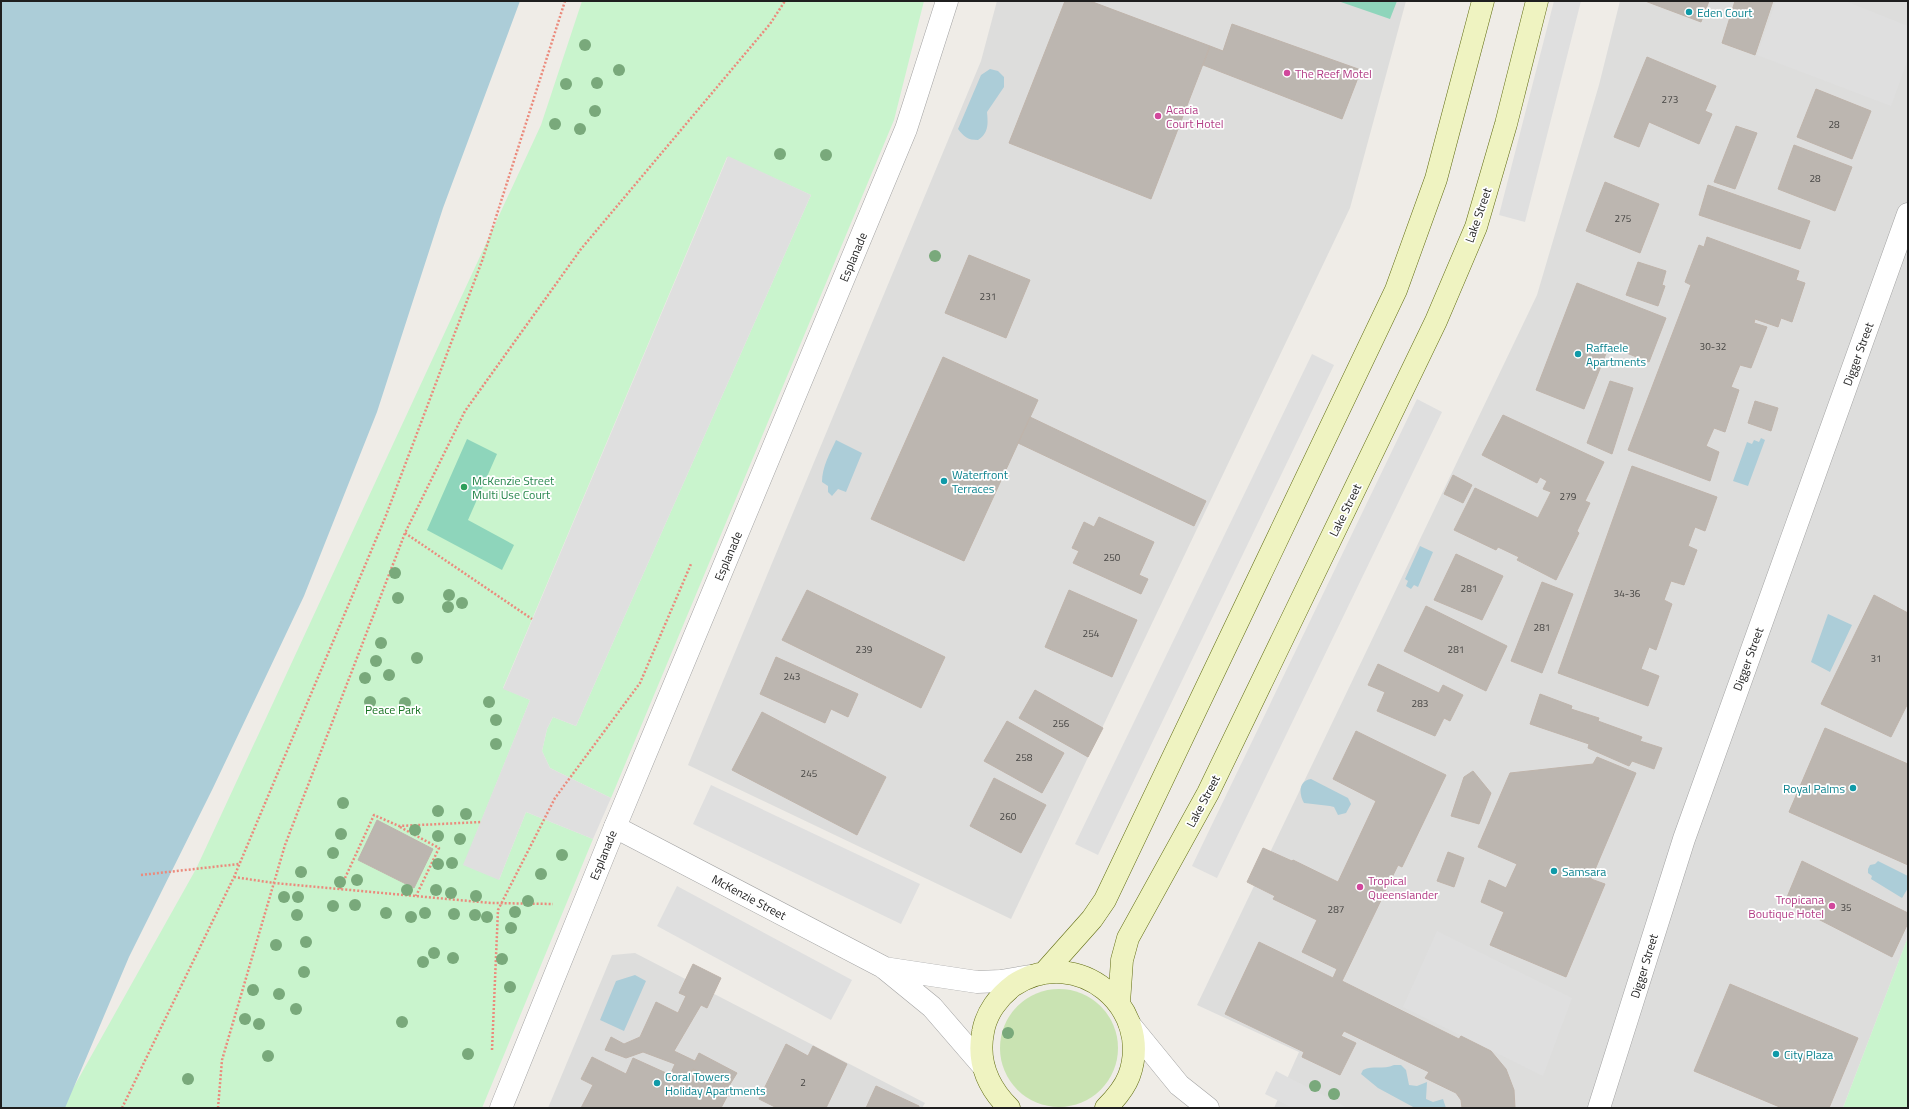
<svg xmlns="http://www.w3.org/2000/svg" width="1909" height="1109" viewBox="0 0 1909 1109" font-family="'Titillium Web',sans-serif">
  <style>
    .residential { fill: #dddddc }
    .grass { fill: #c9e3b2 }
    .park { fill: #c9f4cd; fill-rule: evenodd }
    .pitch { fill: #8ed5bb }
    .parking { fill: #dfdfdf }
    .water { fill: #accdd8 }
    .building { fill: #bcb6b0; stroke: #bfb4ab }
    .lines { fill: none; stroke-linecap: round; stroke-linejoin: round }
    .minor-casing { stroke: #a3a3a3; stroke-width: 23 }
    .tertiary-casing { stroke: #a3a3a3; stroke-width: 23 }
    .secondary-casing { stroke: #606c11; stroke-width: 23 }
    .path { stroke: #eb8a7c; stroke-width: 2.5; stroke-dasharray: 2 2; stroke-linecap: butt }
    .minor { stroke: #fff; stroke-width: 22 }
    .tertiary { stroke: #fff; stroke-width: 22 }
    .secondary { stroke: #eff3c1; stroke-width: 22 }
    .tree { fill: #79a97b }
    .culture-dot { fill: #0f9aa8; stroke: #fff; stroke-width: 1.5 }
    .hotel-dot { fill: #d1479c; stroke: #fff; stroke-width: 1.5 }
    .leisure-dot { fill: #2e9e5b; stroke: #fff; stroke-width: 1.5 }
    .labels { text-anchor: middle; dominant-baseline: central; stroke-width: 3.5; stroke-linejoin: round; paint-order: stroke }
    .number-label { font-size: 10px; fill: #464543 }
    .culture-label { font-size: 12px; fill: #0d838f; stroke: #fff; text-anchor: start }
    .hotel-label { font-size: 12px; fill: #b23c85; stroke: #fff; text-anchor: start }
    .street-label { font-size: 12px; fill: #1f1f1f; stroke: #fff }
    .leisure-label { font-size: 12px; fill: #27864d; stroke: #fff; text-anchor: start }
    .park-label { font-size: 12px; fill: #187322; stroke: #fff }
  </style>
  <rect width="100%" height="100%" fill="#efece7"/>
  <path class="residential" d="M997,1h409l-56,207 -339,711 -323,-154 293,-704z
    M1620,1h288v936l-65,171h-569l25,-56 -102,-47 340,-710 62,-210z
    M635,953l290,150 -3,5h-374l64,-153z"/>
  <path class="grass" d="M1000 1048a59 59 0 1 1 118 0a59 59 0 1 1-118 0Z"/>
  <path class="park" d="M582,1h342l-30,119 -283,678 -61,-30 -8,-17 5,-22 6,-12 23,9 235,-531 -84,-38 -224,531 27,12 -58,144 27,36 27,-68 67,27 -111,269h-420l134,-239 345,-744zM377,820l56,29 -19,39 -56,-28z
    M1908,937v171h-65z"/>
  <path class="pitch" d="M1338,1h59l-7,18z
    M467,439l30,15 -29,66 46,25 -12,25 -75,-40z"/>
  <path class="parking" d="M1554,1h27l-56,221 -26,-7z
    M1776,1h69l63,25v33l-17,47 -134,-51z
    M728,156l83,39 -235,531 -23,-9 -6,12 -5,22 8,17 61,30 -18,41 -67,-27 -27,68 -36,-15 67,-165 -27,-11z
    M1312,354l22,11 -236,490 -23,-11z
    M1417,399l25,13 -225,466 -25,-12z
    M711,785l209,99 -19,40 -208,-100z
    M677,886l175,94 -21,40 -174,-94z
    M1437,931l135,67 -29,78 -140,-69z
    M1276,1071l72,37h-55l-28,-14z"/>
  <path class="water" d="M1,1h519l-77,207 -66,204 -73,184 -91,192 -84,169 -64,151h-64z
    M990,69l8,2 6,6v10l-17,25c1,11 2,21 -9,28 -10,0 -14,-3 -20,-11l23,-54z
    M1761,438l4,2 -17,46 -15,-5 14,-39 5,2 2,-4 5,2z
    M836,440l26,13 -16,39 -8,-3 -6,7 -4,-4v-6l-6,-4c0,-15 8,-29 14,-42z
    M1420,546l13,6 -15,35 -4,-2 -3,4 -5,-3 2,-5 -3,-2z
    M1828,614l24,11 -22,47 -19,-10z
    M1311,779l37,19 3,6 -5,9 -8,2 -4,-8 -4,-1 -26,-3c-5,-9 -6,-22 7,-24z
    M1878,861l30,15v12l-6,10 -31,-19 1,-3 -4,-3v-4l2,-4 5,-1z
    M635,975l11,6 -22,50 -24,-11 16,-39z
    M1394,1065h7l5,5 3,15 8,1 10,-4 -1,17 7,3 10,-3 3,9h-31l-37,-20 -17,-14 2,-4c10,-5 20,0 31,-5z"/>
  <path class="building" d="M1065,1h25l120,45 -59,153 -142,-56z
    M1645,1h64l-8,21z
    M1735,1h38l-18,54 -33,-12z
    M1232,24l129,46 -19,49 -139,-54 7,-19 13,5z
    M1647,57l69,29 -11,25 7,3 -13,30 -50,-22 -10,25 -25,-10z
    M1816,89l55,22 -19,48 -55,-22z
    M1736,126l21,7 -22,56 -21,-7z
    M1794,145l58,22 -17,44 -57,-22z
    M1605,182l54,22 -19,49 -54,-22z
    M1708,185l102,36 -10,28 -101,-34z
    M1707,237l92,34 -3,9 9,3 -13,39 -11,-4 -3,9 -23,-8 -1,4 13,4 -16,41 -11,-3 -9,22 8,3 -14,42 -11,-4 -8,18 13,6 -9,29 -82,-31 63,-165 -6,-3 14,-37 5,2z
    M969,255l61,25 -24,58 -61,-25z
    M1638,262l28,9 -4,14 3,1 -7,20 -32,-11z
    M1577,283l89,35 -17,44 -40,-16 -25,63 -48,-19z
    M943,357l95,43 -74,161 -93,-42z
    M1610,381l23,7 -21,66 -25,-11z
    M1755,401l23,7 -7,23 -23,-8z
    M1503,415l101,47 -19,39 5,2 -13,28 2,2 -23,47 -39,-20 2,-3 -21,-10 -2,3 -42,-20 21,-42 63,30 13,-26 -8,-3 4,-8 -7,-4 -3,6 -55,-28z
    M1030,417l176,84 -12,25 -176,-83z
    M1632,466l85,31 -12,34 -10,-4 -7,19 9,4 -13,35 -13,-4 -7,19 8,4 -16,46 -7,-3 -8,22 18,7 -11,30 -90,-33z
    M1453,475l19,10 -9,18 -19,-9z
    M1099,517l55,25 -15,33 9,4 -7,15 -68,-31 6,-12 -7,-3 12,-26 10,5z
    M1456,554l47,22 -21,44 -48,-20z
    M1542,582l31,12 -31,79 -31,-12z
    M807,590l138,67 -24,51 -139,-68z
    M1069,590l68,30 -25,57 -67,-30z
    M1874,595l34,18v90l-17,34 -70,-33z
    M1426,606l81,40 -21,45 -82,-40z
    M776,657l82,37 -10,23 -17,-8 -6,14 -65,-29z
    M1378,664l61,29 4,-8 20,10 -13,26 -6,-3 -9,18 -58,-25 8,-19 -17,-7z
    M1035,690l68,38 -15,29 -69,-39z
    M1540,694l32,12 -1,3 28,9 -1,3 44,16 -2,4 22,7 -8,21 -22,-8 -3,5 -41,-18 1,-4 -59,-20z
    M762,712l124,65 -29,58 -125,-65z
    M1007,721l57,32 -22,40 -58,-32z
    M1825,728l83,36v101l-119,-53z
    M1356,731l90,44 -44,92 -4,-2 -56,116 117,58 2,-3 30,15 15,18 8,21 1,18h-53l-1,-8 -5,-7 -31,-15 4,-6 -85,-41 -3,5 15,7 -16,32 -38,-18 2,-5 -79,-38 34,-72 74,36 4,-9 -35,-17 15,-32 -44,-21 2,-3 -28,-14 16,-34 29,13 1,-1 45,22 38,-81 -43,-22z
    M1597,757l39,16 -45,106 14,5 -39,93 -76,-32 14,-33 -23,-10 8,-22 17,8 11,-24 -39,-17 32,-74 83,-9z
    M1473,771l18,22 -12,31 -28,-8 13,-39z
    M994,778l52,27 -25,48 -51,-27z
    M377,820l56,29 -19,39 -56,-28z
    M1448,852l16,6 -10,29 -17,-6z
    M1802,861l106,52v10l-16,34 -107,-55z
    M693,964l28,14 -14,30 -6,-3 -27,46 21,10 4,-8 38,20 -8,13 -36,-17 -7,13 -16,-7 5,-11 -32,-12 -17,6 -21,-8 6,-13 13,7 16,-7 16,-35 22,11 8,-17 -7,-3z
    M1730,984l128,54 -29,70h-47l-88,-37z
    M786,1044l22,12 5,-10 34,18 -21,44h-49l-18,-9z
    M592,1057l34,17 7,-16 53,24 7,-13 39,18 -11,21h-140l12,-23 -12,-6z
    M876,1086l43,20v2h-53z"/>
  <g class="lines">
    <g class="minor-casing">
      <path id="minor" d="M615,827l268,140 49,40 51,59
        M884,968l93,14 24,-1 29,-5
        M1130,1025l49,60 29,23
        M1599,1108l85,-269 224,-625"/>
    </g>
    <g class="tertiary-casing">
      <path id="tertiary" d="M501,1108l114,-281 291,-698 41,-128"/>
    </g>
    <g class="secondary-casing">
      <path id="secondary" d="M1044,973l48,-54 13,-19 291,-610 40,-111 47,-178
        M1119,1003l3,-43 6,-22 80,-145 228,-472 40,-94 30,-103 31,-123
        M1009,1108c-21,-21 -32,-46 -26,-76 3,-19 16,-36 31,-47 63,-41 140,22 115,91 -5,13 -14,23 -23,32"/>
    </g>
    <path class="path" d="M405,533l127,86
      M400,827l39,21 -23,48
      M141,875l98,-11
      M234,877l40,6 217,20 62,1
      M340,889l34,-74 25,11 82,-4
      M492,1050l6,-140 57,-112 85,-115 51,-119
      M122,1108l112,-231 151,-359 97,-257 83,-260
      M218,1108l4,-48 63,-215 120,-312 60,-122 116,-162 189,-225 15,-23"/>
    <use href="#minor" class="minor"/>
    <use href="#tertiary" class="tertiary"/>
    <use href="#secondary" class="secondary"/>
  </g>
  <g class="tree">
    <circle cx="585" cy="45" r="6"/>
    <circle cx="619" cy="70" r="6"/>
    <circle cx="597" cy="83" r="6"/>
    <circle cx="566" cy="84" r="6"/>
    <circle cx="595" cy="111" r="6"/>
    <circle cx="555" cy="124" r="6"/>
    <circle cx="580" cy="129" r="6"/>
    <circle cx="780" cy="154" r="6"/>
    <circle cx="826" cy="155" r="6"/>
    <circle cx="935" cy="256" r="6"/>
    <circle cx="395" cy="573" r="6"/>
    <circle cx="449" cy="595" r="6"/>
    <circle cx="398" cy="598" r="6"/>
    <circle cx="462" cy="603" r="6"/>
    <circle cx="448" cy="607" r="6"/>
    <circle cx="381" cy="643" r="6"/>
    <circle cx="417" cy="658" r="6"/>
    <circle cx="376" cy="661" r="6"/>
    <circle cx="389" cy="675" r="6"/>
    <circle cx="365" cy="678" r="6"/>
    <circle cx="370" cy="702" r="6"/>
    <circle cx="489" cy="702" r="6"/>
    <circle cx="405" cy="703" r="6"/>
    <circle cx="496" cy="720" r="6"/>
    <circle cx="496" cy="744" r="6"/>
    <circle cx="343" cy="803" r="6"/>
    <circle cx="438" cy="811" r="6"/>
    <circle cx="466" cy="814" r="6"/>
    <circle cx="415" cy="830" r="6"/>
    <circle cx="341" cy="834" r="6"/>
    <circle cx="438" cy="836" r="6"/>
    <circle cx="460" cy="839" r="6"/>
    <circle cx="333" cy="853" r="6"/>
    <circle cx="562" cy="855" r="6"/>
    <circle cx="452" cy="863" r="6"/>
    <circle cx="438" cy="864" r="6"/>
    <circle cx="301" cy="872" r="6"/>
    <circle cx="541" cy="874" r="6"/>
    <circle cx="357" cy="880" r="6"/>
    <circle cx="340" cy="882" r="6"/>
    <circle cx="407" cy="890" r="6"/>
    <circle cx="436" cy="890" r="6"/>
    <circle cx="451" cy="893" r="6"/>
    <circle cx="476" cy="896" r="6"/>
    <circle cx="284" cy="897" r="6"/>
    <circle cx="298" cy="897" r="6"/>
    <circle cx="528" cy="901" r="6"/>
    <circle cx="355" cy="905" r="6"/>
    <circle cx="333" cy="906" r="6"/>
    <circle cx="515" cy="912" r="6"/>
    <circle cx="386" cy="913" r="6"/>
    <circle cx="425" cy="913" r="6"/>
    <circle cx="454" cy="914" r="6"/>
    <circle cx="297" cy="915" r="6"/>
    <circle cx="475" cy="915" r="6"/>
    <circle cx="411" cy="917" r="6"/>
    <circle cx="487" cy="917" r="6"/>
    <circle cx="511" cy="928" r="6"/>
    <circle cx="306" cy="942" r="6"/>
    <circle cx="276" cy="945" r="6"/>
    <circle cx="434" cy="953" r="6"/>
    <circle cx="453" cy="958" r="6"/>
    <circle cx="502" cy="959" r="6"/>
    <circle cx="423" cy="962" r="6"/>
    <circle cx="304" cy="972" r="6"/>
    <circle cx="510" cy="987" r="6"/>
    <circle cx="253" cy="990" r="6"/>
    <circle cx="279" cy="994" r="6"/>
    <circle cx="296" cy="1009" r="6"/>
    <circle cx="245" cy="1019" r="6"/>
    <circle cx="402" cy="1022" r="6"/>
    <circle cx="259" cy="1024" r="6"/>
    <circle cx="1008" cy="1033" r="6"/>
    <circle cx="468" cy="1054" r="6"/>
    <circle cx="268" cy="1056" r="6"/>
    <circle cx="188" cy="1079" r="6"/>
    <circle cx="1315" cy="1086" r="6"/>
    <circle cx="1334" cy="1094" r="6"/>
  </g>
  <g class="culture-dot">
    <circle cx="1689" cy="12" r="4"/>
    <circle cx="1578" cy="354" r="4"/>
    <circle cx="944" cy="481" r="4"/>
    <circle cx="1853" cy="788" r="4"/>
    <circle cx="1554" cy="871" r="4"/>
    <circle cx="1776" cy="1054" r="4"/>
    <circle cx="657" cy="1083" r="4"/>
  </g>
  <g class="hotel-dot">
    <circle cx="1287" cy="73" r="4"/>
    <circle cx="1158" cy="116" r="4"/>
    <circle cx="1360" cy="887" r="4"/>
    <circle cx="1832" cy="906" r="4"/>
  </g>
  <circle class="leisure-dot" cx="464" cy="487" r="4"/>
  <g class="labels">
    <g class="number-label">
      <text x="1670" y="99">273</text>
      <text x="1834" y="124">28</text>
      <text x="1815" y="178">28</text>
      <text x="1623" y="218">275</text>
      <text x="988" y="296">231</text>
      <text x="1713" y="346">30-32</text>
      <text x="1568" y="496">279</text>
      <text x="1112" y="557">250</text>
      <text x="1469" y="588">281</text>
      <text x="1627" y="593">34-36</text>
      <text x="1542" y="627">281</text>
      <text x="1091" y="633">254</text>
      <text x="864" y="649">239</text>
      <text x="1456" y="649">281</text>
      <text x="1876" y="658">31</text>
      <text x="792" y="676">243</text>
      <text x="1420" y="703">283</text>
      <text x="1061" y="723">256</text>
      <text x="1024" y="757">258</text>
      <text x="809" y="773">245</text>
      <text x="1008" y="816">260</text>
      <text x="1846" y="907">35</text>
      <text x="1336" y="909">287</text>
      <text x="803" y="1082">2</text>
    </g>
    <g class="culture-label">
      <text x="1697" y="12">Eden Court</text>
      <text x="1586" y="347">Raffaele<tspan x="1586" dy="14">Apartments</tspan></text>
      <text x="952" y="474">Waterfront<tspan x="952" dy="14">Terraces</tspan></text>
      <text x="1845" y="788" text-anchor="end">Royal Palms</text>
      <text x="1562" y="871">Samsara</text>
      <text x="1784" y="1054">City Plaza</text>
      <text x="665" y="1076">Coral Towers<tspan x="665" dy="14">Holiday Apartments</tspan></text>
    </g>
    <g class="hotel-label">
      <text x="1295" y="73">The Reef Motel</text>
      <text x="1166" y="109">Acacia<tspan x="1166" dy="14">Court Hotel</tspan></text>
      <text x="1368" y="880">Tropical<tspan x="1368" dy="14">Queenslander</tspan></text>
      <text x="1824" y="899" text-anchor="end">Tropicana<tspan x="1824" dy="14">Boutique Hotel</tspan></text>
    </g>
    <g class="street-label">
      <text transform="translate(1478 215) rotate(-71)">Lake Street</text>
      <text transform="translate(853 257) rotate(-67)">Esplanade</text>
      <text transform="translate(1858 354) rotate(-70)">Digger Street</text>
      <text transform="translate(1345 510) rotate(-64)">Lake Street</text>
      <text transform="translate(728 556) rotate(-67)">Esplanade</text>
      <text transform="translate(1748 659) rotate(-70)">Digger Street</text>
      <text transform="translate(1203 801) rotate(-62)">Lake Street</text>
      <text transform="translate(603 855) rotate(-68)">Esplanade</text>
      <text transform="translate(749 897) rotate(28)">McKenzie Street</text>
      <text transform="translate(1644 966) rotate(-73)">Digger Street</text>
    </g>
    <g class="leisure-label">
      <text x="472" y="480">McKenzie Street<tspan x="472" dy="14">Multi Use Court</tspan></text>
    </g>
    <g class="park-label">
      <text x="393" y="709">Peace Park</text>
    </g>
  </g>
  <rect width="1909" height="1109" fill="none" stroke="#1f1f1f" stroke-width="4"/>
</svg>
